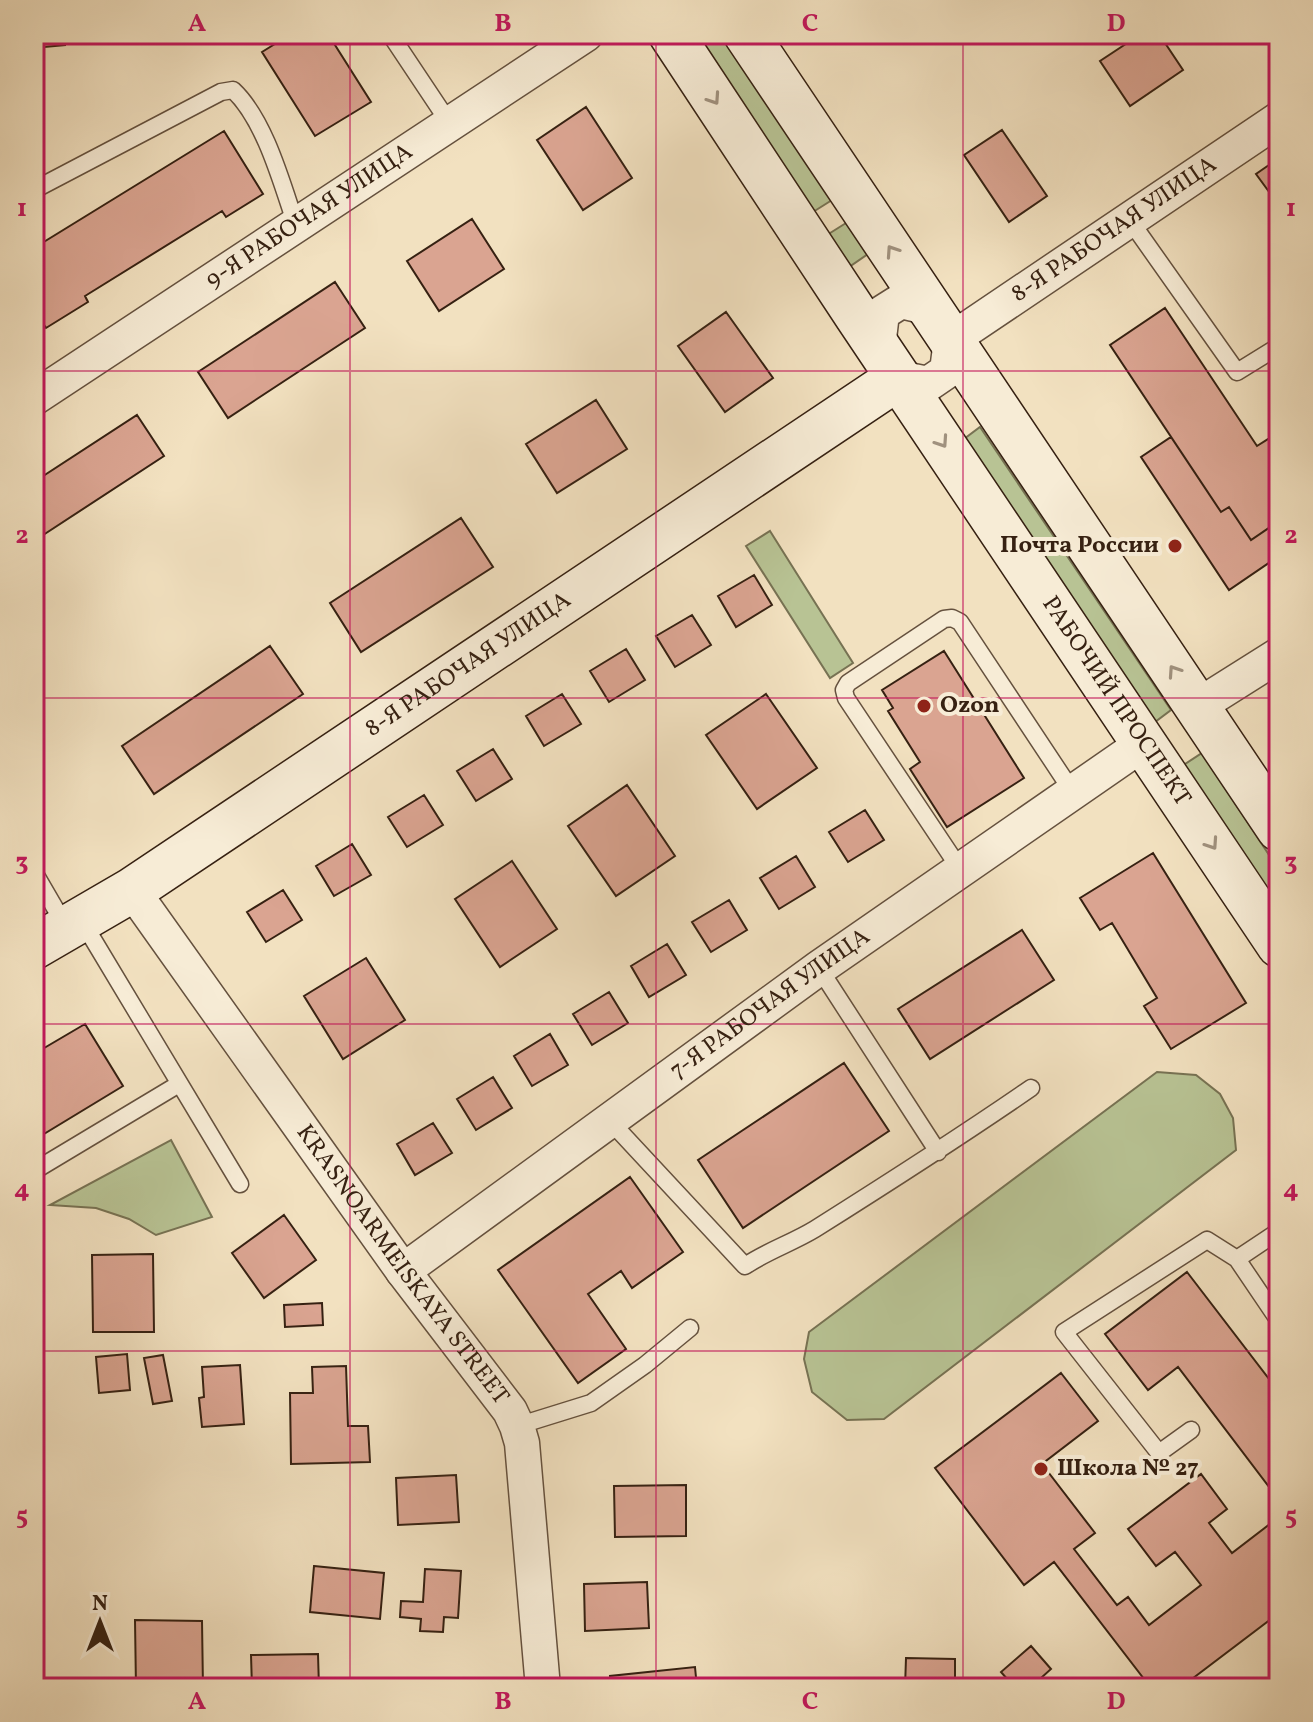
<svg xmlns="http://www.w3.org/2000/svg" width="1313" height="1722" viewBox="0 0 1313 1722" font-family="Vollkorn,serif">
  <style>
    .green { fill: #b8c394; stroke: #777253; stroke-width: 2 }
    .building { fill: #daa491; stroke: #362112; stroke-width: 2 }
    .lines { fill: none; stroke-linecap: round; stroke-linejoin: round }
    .lane-casing { stroke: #65513e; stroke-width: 19 }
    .street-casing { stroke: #65513e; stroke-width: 37 }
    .secondary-casing { stroke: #362112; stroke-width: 47 }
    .lane { stroke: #f7ecd6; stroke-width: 16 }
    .street { stroke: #f7ecd6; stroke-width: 34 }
    .secondary { stroke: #f7ecd6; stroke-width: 44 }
    .oneway { stroke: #a0917e }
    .grid { fill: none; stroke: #c2185b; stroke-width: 2; stroke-opacity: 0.55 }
    .poi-dot { fill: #8f2418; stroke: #f7ecd6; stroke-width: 3 }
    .labels { text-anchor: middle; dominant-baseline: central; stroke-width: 8; stroke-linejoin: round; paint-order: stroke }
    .street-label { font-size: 24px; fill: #362112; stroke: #f7ecd6 }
    .poi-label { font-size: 24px; font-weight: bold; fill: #362112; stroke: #f7ecd6; text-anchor: start }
    .neatline { fill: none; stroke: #c2185b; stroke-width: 3 }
    .grid-label { font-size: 26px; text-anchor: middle; font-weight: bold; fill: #c2185b }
  </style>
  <rect width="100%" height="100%" fill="#f2e1c0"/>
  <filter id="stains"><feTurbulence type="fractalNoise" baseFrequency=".0025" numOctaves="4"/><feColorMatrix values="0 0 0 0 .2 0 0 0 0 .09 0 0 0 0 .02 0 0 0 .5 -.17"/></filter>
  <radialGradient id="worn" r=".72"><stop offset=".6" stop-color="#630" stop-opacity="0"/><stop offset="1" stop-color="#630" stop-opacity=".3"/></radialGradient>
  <path class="green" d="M694,34h28l110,166 -19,12z
    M846,223l22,31 -19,13 -22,-32z
    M980,427l191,283 -16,12 -191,-283z
    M770,531l83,132 -23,15 -84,-132z
    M1202,753l77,117v42l-97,-146z
    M1157,1072l39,3 24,19 13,24 3,32 -352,269 -37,1 -35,-28 -8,-33 5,-27z
    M171,1140l41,77 -56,18 -27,-16 -33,-11 -46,-3z"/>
  <path class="building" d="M34,34h30l1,11 -31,3z
    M291,34h37l43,68 -56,34 -53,-84z
    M1141,34h18l24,36 -53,36 -30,-45z
    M586,107l46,71 -49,32 -46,-70z
    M1002,130l45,66 -38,26 -45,-67z
    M224,131l39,63 -37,23 -4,-6 -137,85 3,6 -42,26 -12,-19v-61z
    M1279,158v39l-4,3 -19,-26z
    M472,219l32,50 -65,42 -32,-50z
    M335,282l30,46 -137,90 -30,-46z
    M1165,308l92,138 22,-14v89l-28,19 -22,-33 -8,5 -111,-167z
    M726,312l47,66 -48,34 -47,-66z
    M596,400l31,49 -70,44 -31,-49z
    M137,415l27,41 -130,85v-59z
    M1171,437l50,75 8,-5 22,33 28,-19v35l-50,34 -88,-133z
    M461,518l32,49 -132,85 -31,-49z
    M754,575l18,30 -36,22 -18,-31z
    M692,615l19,30 -36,22 -19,-31z
    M270,646l33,48 -149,100 -32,-48z
    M626,649l19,31 -36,22 -19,-31z
    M944,651l80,127 -77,49 -37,-58 10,-7 -32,-51 5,-3 -11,-18z
    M562,694l19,30 -37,22 -18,-30z
    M766,694l51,74 -60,41 -51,-74z
    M493,749l19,30 -36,22 -19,-30z
    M627,785l48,71 -59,40 -48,-70z
    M424,795l19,30 -36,22 -19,-30z
    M865,810l19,30 -36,22 -19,-30z
    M352,844l19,31 -37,21 -18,-30z
    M1153,853l93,150 -75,46 -27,-43 13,-8 -45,-75 -12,7 -20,-32z
    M796,856l19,31 -36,22 -19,-31z
    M512,861l45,68 -57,38 -45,-68z
    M283,890l19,30 -36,22 -19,-30z
    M729,900l18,30 -36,22 -19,-30z
    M1022,930l32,50 -124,79 -32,-50z
    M667,944l19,31 -37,22 -18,-31z
    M366,958l39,62 -62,39 -39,-63z
    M609,992l19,31 -36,22 -19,-31z
    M85,1024l38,62 -89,54v-86z
    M550,1034l18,31 -36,21 -18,-30z
    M844,1063l45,68 -146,97 -45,-68z
    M493,1077l19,31 -36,22 -19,-31z
    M433,1123l19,30 -37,22 -18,-31z
    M630,1177l53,75 -51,36 -11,-17 -33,23 38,55 -48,34 -80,-113z
    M284,1215l32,45 -52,38 -32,-45z
    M153,1254l1,78h-61l-1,-77z
    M1187,1272l92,120v30l-6,5 6,8v65l-101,-133 -30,23 -43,-56z
    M322,1303l1,22 -38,2 -1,-22z
    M127,1354l3,36 -31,3 -3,-36z
    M163,1355l9,46 -19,3 -9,-46z
    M240,1365l4,59 -42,3 -3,-29 5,-1 -2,-30z
    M346,1366l2,60h20l2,36 -79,2 -1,-71h23l-1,-26z
    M1061,1373l37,48 -56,43 53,69 -21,16 43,56 11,-8 21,28 52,-40 -26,-33 -19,14 -28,-37 73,-55 26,35 -18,14 23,30 47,-36v96l-99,75h-29l-97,-126 -30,23 -89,-117z
    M456,1475l3,47 -61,3 -2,-47z
    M686,1485v51l-71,1 -1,-51z
    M314,1566l70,7 -4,46 -70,-7z
    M425,1569l36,2 -3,47 -14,-1 -1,15 -23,-1 1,-12 -21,-2 1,-16 22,1z
    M647,1582l2,46 -64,3 -1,-47z
    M135,1620l67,1 1,67h-67z
    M1031,1646l20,23 -21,19h-15l-14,-16z
    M318,1654l1,34h-67l-1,-33z
    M906,1658l49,1v29h-50z
    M695,1667l2,21h-86l-1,-12z"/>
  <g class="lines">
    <g class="lane-casing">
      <path id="lane" d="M390,34l60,90
        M34,190l187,-98 12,-2c32,30 49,94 63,135
        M1129,219l108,153 42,-26
        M960,869l-114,-171 -2,-8 4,-7 96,-64 8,-1 8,4 112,169
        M34,872l32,55
        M82,921l158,263
        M819,968l119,184
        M610,1121l135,145c22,-15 47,-23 70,-37 73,-46 145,-92 216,-141
        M34,1171l145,-87
        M1279,1231l-42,28 42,62
        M517,1426l74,-23 54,-38 45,-37
        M1191,1430l-32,23 -95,-121 143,-92 30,19"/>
    </g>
    <g class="street-casing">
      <g id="street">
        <path d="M878,347l4,-34 19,-12 29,7"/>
        <path id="s1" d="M898,378l30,6 19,-13 4,-31 328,-221"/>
        <path id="s2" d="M34,398l552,-364"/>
        <path d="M1198,706l81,-51"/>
        <path id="s3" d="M132,890l271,381 107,140 7,15 5,17 21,245"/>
        <path id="s4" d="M403,1271l416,-303 325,-225"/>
      </g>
    </g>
    <g class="secondary-casing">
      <g id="secondary">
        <path id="s5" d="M671,34l186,282 422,629"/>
        <path d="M746,34l533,795"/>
        <path id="s6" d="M34,947l98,-57 766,-512"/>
      </g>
    </g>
    <use href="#lane" class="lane"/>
    <use href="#street" class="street"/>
    <use href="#secondary" class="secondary"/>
  </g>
  <defs><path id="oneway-chevron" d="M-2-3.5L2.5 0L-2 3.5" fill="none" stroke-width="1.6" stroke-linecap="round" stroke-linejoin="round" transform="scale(2)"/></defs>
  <g class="oneway">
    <use href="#oneway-chevron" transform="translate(714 99) rotate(56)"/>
    <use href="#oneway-chevron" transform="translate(892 251) rotate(-124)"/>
    <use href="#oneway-chevron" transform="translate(942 442) rotate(56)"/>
    <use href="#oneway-chevron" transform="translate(1174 671) rotate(-124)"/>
    <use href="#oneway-chevron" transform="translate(1212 844) rotate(56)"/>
  </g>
  <path class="grid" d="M350,34v1654M656,34v1654M963,34v1654M34,371h1245M34,698h1245M34,1024h1245M34,1351h1245"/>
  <g class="poi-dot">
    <circle cx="1175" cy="546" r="8"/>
    <circle cx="924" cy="706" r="8"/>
    <circle cx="1041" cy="1469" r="8"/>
  </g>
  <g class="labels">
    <g class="street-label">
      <text stroke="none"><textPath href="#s2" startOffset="330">9-Я РАБОЧАЯ УЛИЦА</textPath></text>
      <text stroke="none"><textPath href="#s1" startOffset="282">8-Я РАБОЧАЯ УЛИЦА</textPath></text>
      <text stroke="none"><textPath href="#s6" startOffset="518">8-Я РАБОЧАЯ УЛИЦА</textPath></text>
      <text stroke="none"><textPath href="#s5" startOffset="802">РАБОЧИЙ ПРОСПЕКТ</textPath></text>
      <text stroke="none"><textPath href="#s4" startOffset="454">7-Я РАБОЧАЯ УЛИЦА</textPath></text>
      <text stroke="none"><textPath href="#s3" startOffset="462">KRASNOARMEISKAYA STREET</textPath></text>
    </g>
    <g class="poi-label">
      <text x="1159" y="546" text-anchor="end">Почта России</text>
      <text x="940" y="706">Ozon</text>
      <text x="1057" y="1469">Школа № 27</text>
    </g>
  </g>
  <rect width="1313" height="1722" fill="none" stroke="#f2e1c0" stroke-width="88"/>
  <g transform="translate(100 1622)" stroke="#f7ecd6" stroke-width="6" paint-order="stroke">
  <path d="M0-6L14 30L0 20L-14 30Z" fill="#362112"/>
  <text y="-12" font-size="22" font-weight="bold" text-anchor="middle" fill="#362112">N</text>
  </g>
  <rect x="44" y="44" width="1225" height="1634" class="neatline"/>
  <g class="grid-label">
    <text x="197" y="31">A</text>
    <text x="503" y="31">B</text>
    <text x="810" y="31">C</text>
    <text x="1116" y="31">D</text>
    <text x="22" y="216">1</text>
    <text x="1291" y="216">1</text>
    <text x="22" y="543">2</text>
    <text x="1291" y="543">2</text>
    <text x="22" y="870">3</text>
    <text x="1291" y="870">3</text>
    <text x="22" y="1197">4</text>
    <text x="1291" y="1197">4</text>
    <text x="22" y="1524">5</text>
    <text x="1291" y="1524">5</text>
    <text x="197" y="1709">A</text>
    <text x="503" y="1709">B</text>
    <text x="810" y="1709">C</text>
    <text x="1116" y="1709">D</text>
  </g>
  <rect width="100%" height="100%" filter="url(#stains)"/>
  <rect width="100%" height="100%" fill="url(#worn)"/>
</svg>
